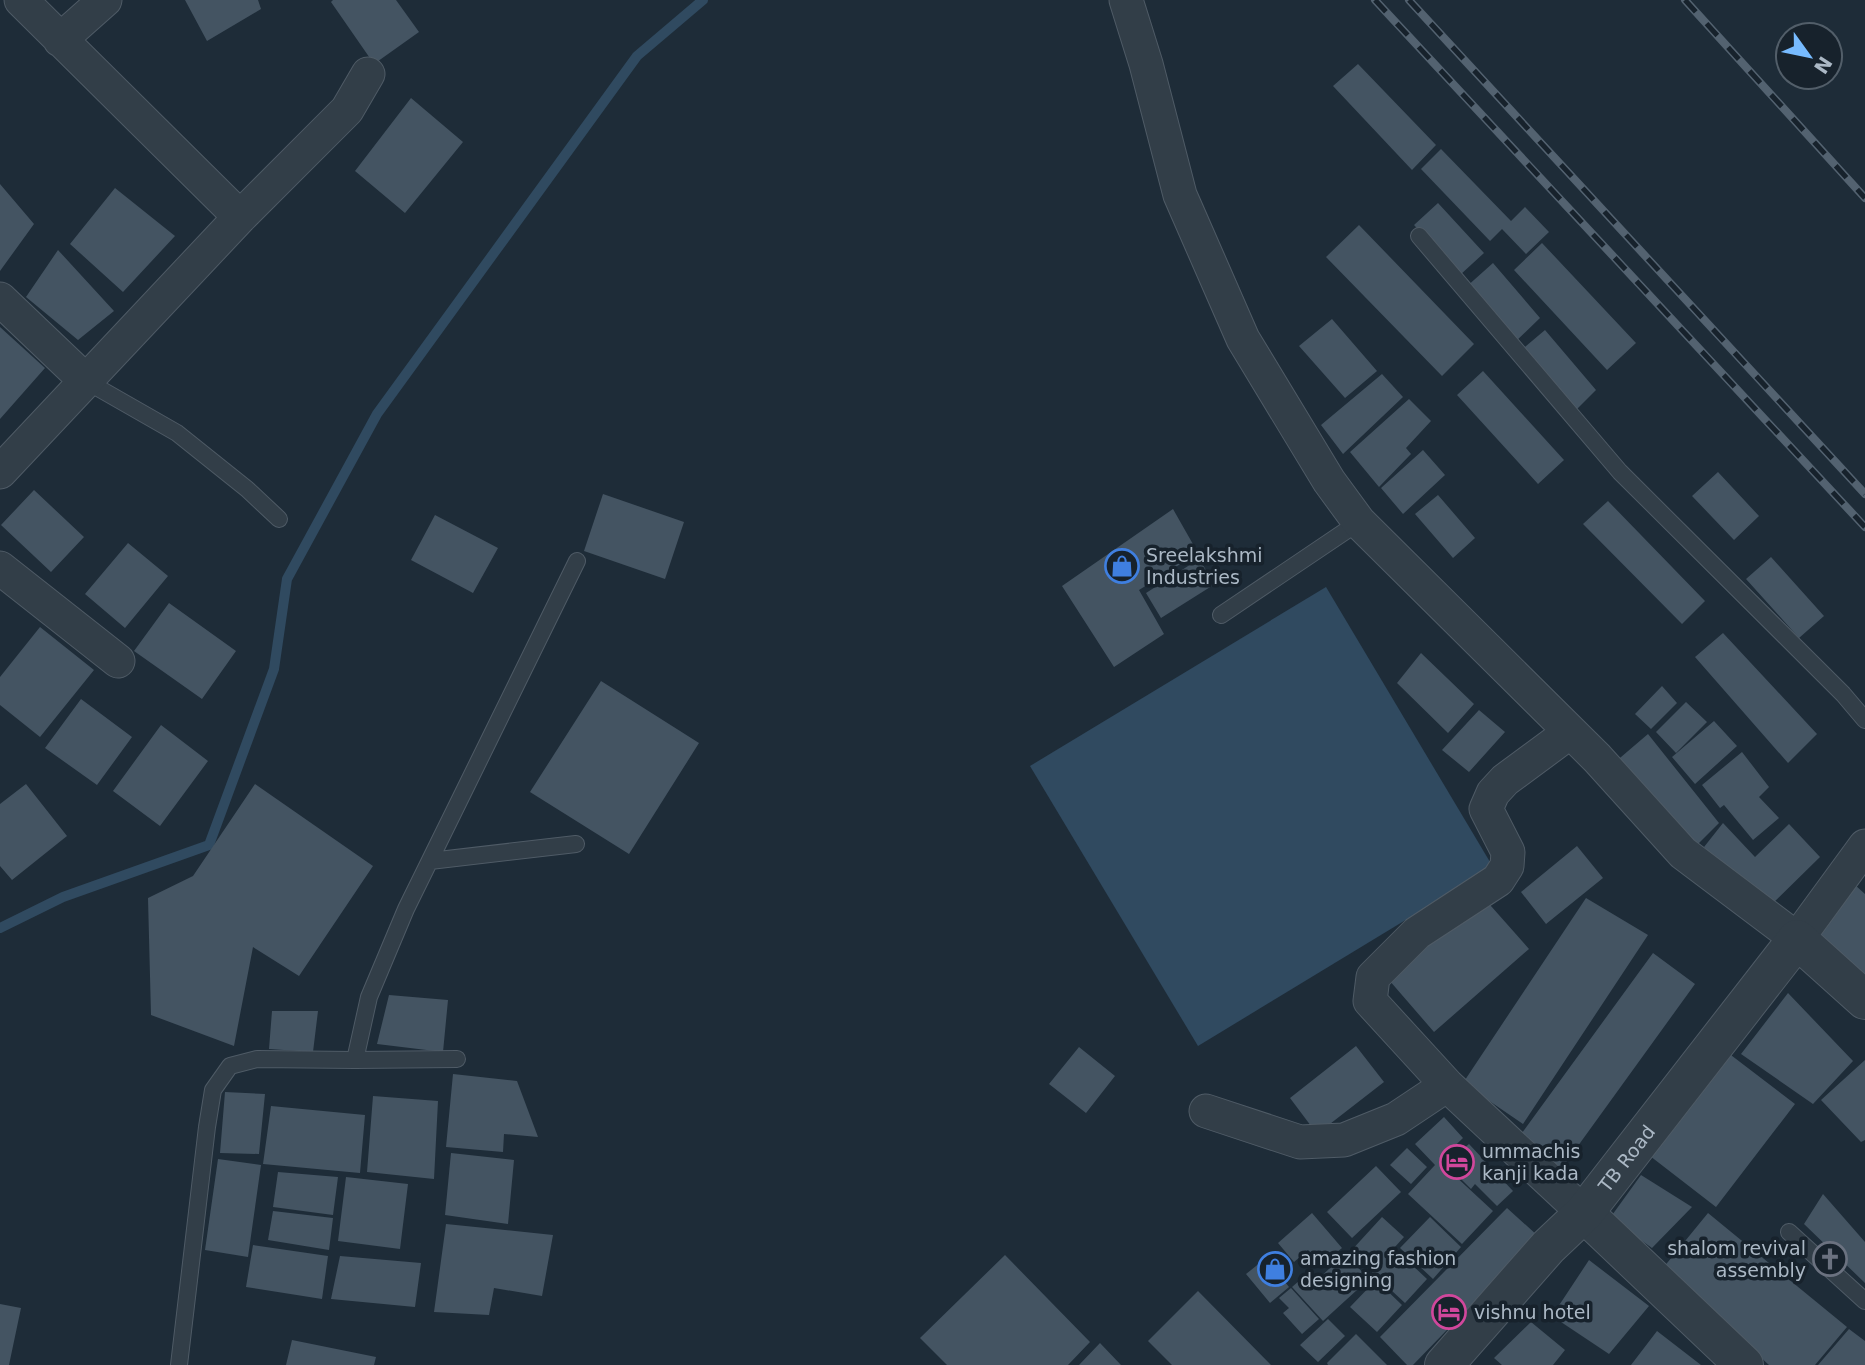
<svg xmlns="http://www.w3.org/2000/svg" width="1865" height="1365" viewBox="0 0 1865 1365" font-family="'DejaVu Sans',sans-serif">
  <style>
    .water { fill: #304a60 }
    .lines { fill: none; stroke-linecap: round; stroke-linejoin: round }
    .stream { stroke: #304a60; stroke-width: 10 }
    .building { fill: #445462 }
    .service-casing { stroke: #4f5b66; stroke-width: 18 }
    .minor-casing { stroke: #4f5b66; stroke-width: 35 }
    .tertiary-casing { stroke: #4f5b66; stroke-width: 40 }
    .service { stroke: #323e48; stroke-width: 16 }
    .minor { stroke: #323e48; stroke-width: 33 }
    .tertiary { stroke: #323e48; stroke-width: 38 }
    .rail-casing { stroke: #536270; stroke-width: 8 }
    .rail { stroke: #17222c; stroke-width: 5; stroke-dasharray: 16; stroke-linecap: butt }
    .labels { text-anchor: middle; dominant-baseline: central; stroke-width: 7; stroke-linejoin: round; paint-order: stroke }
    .poi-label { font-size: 19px; fill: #abb8c5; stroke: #17222c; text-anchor: start }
    .street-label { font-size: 19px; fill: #abb8c5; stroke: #17222c }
  </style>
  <rect width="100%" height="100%" fill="#1e2c38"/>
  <path class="water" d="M1326,587l167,280 -295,179 -168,-280z"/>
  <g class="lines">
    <path class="stream" d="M0,928l63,-31 146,-52 65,-176 13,-90 90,-165 260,-358 66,-56"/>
  </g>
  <path class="building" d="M185,0h73l3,9 -54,32z
    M333,0h63l23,32 -45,32 -43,-62z
    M1358,64l78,81 -24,25 -79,-84z
    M411,98l52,44 -58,71 -50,-42z
    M1441,149l70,72 14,-14 24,25 -23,22 -24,-25 -12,12 -69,-72z
    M0,184l34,40 -34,47z
    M115,188l60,48 -52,56 -53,-48z
    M1438,203l46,50 -24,22 -46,-50z
    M1359,225l115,119 -32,32 -116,-119z
    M1542,243l94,100 -29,27 -93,-100z
    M58,250l56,61 -36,29 -52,-43z
    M1493,263l47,55 -27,26 -48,-56z
    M1332,319l45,52 -32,27 -46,-52z
    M0,327l45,41 -45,51z
    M1545,330l51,60 -23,23 -53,-62z
    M1483,371l81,89 -26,24 -81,-89z
    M1382,374l21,23 -60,57 -22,-29z
    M1409,399l22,22 -25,27 5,6 -32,33 -29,-35z
    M1423,450l22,25 -42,39 -22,-26z
    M1718,472l41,44 -25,24 -42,-44z
    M34,490l50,47 -33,35 -50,-47z
    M603,494l81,28 -19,57 -81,-28z
    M1438,495l37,43 -22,20 -38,-44z
    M1608,501l97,100 -23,23 -99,-100z
    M1173,509l25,44 -59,37 25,44 -50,33 -52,-81z
    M435,515l63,33 -25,45 -62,-33z
    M128,543l40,33 -43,52 -40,-34z
    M1771,557l53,59 -25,22 -53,-59z
    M1199,559l16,25 -54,34 -15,-25z
    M169,603l67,48 -34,48 -68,-48z
    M40,627l54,43 -54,67 -40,-32v-28z
    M1723,633l94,101 -29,29 -93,-106z
    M1421,653l53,51 -26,29 -51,-50z
    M601,681l98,62 -70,111 -99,-62z
    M1662,686l15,17 -26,26 -16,-15z
    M81,699l51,38 -35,48 -52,-37z
    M1686,702l21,20 -31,31 -20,-21z
    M1479,710l26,22 -36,40 -27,-22z
    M1714,721l23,25 -42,38 -23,-27z
    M161,725l47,36 -48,65 -47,-35z
    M1648,734l71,89 -29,29 -76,-89z
    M1742,752l27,35 -10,10 20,21 -26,22 -29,-35 -4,3 -18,-23z
    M26,784l41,52 -55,44 -12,-14v-62z
    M255,784l118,82 -74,110 -46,-29 -19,99 -83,-31 -3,-117 45,-22z
    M1723,823l32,34 34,-33 31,33 -53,52 -63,-62z
    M1577,846l26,32 -57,46 -25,-32z
    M1855,885l10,9v96l-55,-53z
    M1483,897l46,52 -95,83 -45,-52z
    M1586,898l62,37 -125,189 -60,-41z
    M1653,953l42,31 -133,184 -43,-31z
    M1788,993l65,68 -40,43 -72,-50z
    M389,995l59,5 -5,52 -66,-8z
    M272,1011h46l-5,41 -44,-3z
    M1356,1046l28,36 -67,52 -27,-36z
    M1079,1047l36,29 -29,37 -37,-29z
    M1723,1049l72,55 -79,103 -66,-51z
    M1865,1060v80l-4,2 -40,-42z
    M453,1074l64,7 21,56 -34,-3 -1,18 -57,-5z
    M225,1092l40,2 -6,60 -39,-1z
    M373,1096l65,5 -4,78 -67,-7z
    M271,1106l94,9 -5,58 -97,-9z
    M1444,1117l19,21 -24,23 54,50 -31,33 -54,-50 27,-29 -20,-21z
    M1469,1144l44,47 -16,15 -22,-22 -4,5 -25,-25z
    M1407,1148l20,19 -16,17 -21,-19z
    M451,1153l63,7 -6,64 -63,-9z
    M218,1159l43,6 -13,92 -43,-7z
    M1376,1166l25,26 -49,46 -25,-26z
    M278,1172l60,5 -5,38 -60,-8z
    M1641,1175l51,32 -40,41 -42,-30z
    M346,1177l62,7 -8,65 -62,-8z
    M1823,1194l42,48v41l-61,-59z
    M1507,1208l31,28 -125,129h-6l-27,-28z
    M273,1211l60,7 -4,32 -61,-10z
    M1312,1213l30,35 -21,17 -13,-15 -14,12 -16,-19z
    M1708,1213l139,114 -32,38h-46l-106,-97z
    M1382,1217l22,20 -10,11 33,31 -22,24 -55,-51z
    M1430,1217l31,30 -28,32 -33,-31z
    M446,1224l107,11 -11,61 -48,-8 -5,27 -55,-3z
    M253,1245l75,11 -6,43 -76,-12z
    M1345,1254l24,25 -46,42 -31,-34 15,-13 8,8z
    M1005,1255l85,87 -22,23h-121l-27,-27z
    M340,1256l81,7 -6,44 -84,-8z
    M1266,1258l23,29 -19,16 -24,-29z
    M1589,1260l60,46 -40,48 -57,-38z
    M1376,1280l26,25 -25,27 -27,-25z
    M1291,1288l28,31 -17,15 -19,-21 6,-5 -10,-10z
    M1198,1291l73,74h-99l-24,-24z
    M0,1304l21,4 -12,57h-9z
    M1328,1319l17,17 -27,26 -18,-17z
    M1531,1322l34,28 -12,15h-51l-8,-7z
    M1849,1329l16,12v24h-47z
    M1657,1331l44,34h-70z
    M1356,1334l31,31h-59l-1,-2z
    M292,1340l84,17 -2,8h-88z
    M1100,1343l21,22h-42z"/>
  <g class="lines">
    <g class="service-casing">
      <path id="service" d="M1419,236l201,236 223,222 22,26
        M86,381l91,52 70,56 32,30
        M1221,615l138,-93
        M430,861l146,-17
        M355,1060l102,-1
        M1789,1232l76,69
        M179,1365l28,-238 6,-37 17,-24 27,-7 98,1 14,-63 37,-88 171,-348"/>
    </g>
    <g class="minor-casing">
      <path id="minor" d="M21,0l219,217
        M1126,0l20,64 34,131 63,144 86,142 30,41 238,236 86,95 114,86 68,-93
        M60,40l45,-40
        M0,299l86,82
        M0,472l240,-255 107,-107 21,-36
        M0,568l118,93
        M1447,1085l-77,-84 3,-24 44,-44 81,-53 9,-14 1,-14 -22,-43 7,-16 12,-13 65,-48
        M1206,1111l94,31 44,-2 52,-21 51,-34 137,128"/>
    </g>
    <g class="tertiary-casing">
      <g id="tertiary">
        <path d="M1584,1213l160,152"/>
        <path id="s1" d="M1444,1365l104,-118 36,-34 213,-274 68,61"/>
      </g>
    </g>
    <use href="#service" class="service"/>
    <use href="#minor" class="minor"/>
    <use href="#tertiary" class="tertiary"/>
    <g class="rail-casing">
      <path id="rail" d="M1375,0l490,527
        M1409,0l456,494
        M1685,0l180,198"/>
    </g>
    <use href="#rail" class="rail"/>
  </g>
  <defs>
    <g id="shop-ring" transform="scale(1.75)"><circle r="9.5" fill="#17222c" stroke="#3f7fe0" stroke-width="1.5"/><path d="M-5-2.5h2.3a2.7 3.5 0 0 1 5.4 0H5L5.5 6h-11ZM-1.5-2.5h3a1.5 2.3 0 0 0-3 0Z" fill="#3f7fe0"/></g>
    <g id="hotel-ring" transform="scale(1.75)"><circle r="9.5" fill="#17222c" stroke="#d1479c" stroke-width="1.5"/><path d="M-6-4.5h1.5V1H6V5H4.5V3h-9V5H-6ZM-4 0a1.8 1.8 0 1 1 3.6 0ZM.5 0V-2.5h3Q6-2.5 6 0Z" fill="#d1479c"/></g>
    <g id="church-ring" transform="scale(1.75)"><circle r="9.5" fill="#17222c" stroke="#6b7280" stroke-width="1.5"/><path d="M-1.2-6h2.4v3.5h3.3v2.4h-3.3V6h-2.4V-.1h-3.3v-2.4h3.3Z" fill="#6b7280"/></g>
  </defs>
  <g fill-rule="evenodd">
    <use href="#shop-ring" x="1122" y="566"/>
    <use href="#hotel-ring" x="1457" y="1162"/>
    <use href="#church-ring" x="1830" y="1259"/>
    <use href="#shop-ring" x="1275" y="1269"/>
    <use href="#hotel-ring" x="1449" y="1312"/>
  </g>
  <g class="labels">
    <g class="poi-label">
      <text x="1146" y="555">Sreelakshmi<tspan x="1146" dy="22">Industries</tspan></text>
      <text x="1482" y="1151">ummachis<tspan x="1482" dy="22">kanji kada</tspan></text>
      <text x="1806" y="1248" text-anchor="end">shalom revival<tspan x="1806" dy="22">assembly</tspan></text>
      <text x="1300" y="1258">amazing fashion<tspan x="1300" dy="22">designing</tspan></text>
      <text x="1474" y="1312">vishnu hotel</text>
    </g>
    <g class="street-label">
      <text stroke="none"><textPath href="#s1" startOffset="276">TB Road</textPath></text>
    </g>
  </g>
  <g transform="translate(1809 56) rotate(123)"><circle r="33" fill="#17222c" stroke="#525e69" stroke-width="2"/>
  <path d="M0-5L12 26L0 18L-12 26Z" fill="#77bbff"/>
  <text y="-10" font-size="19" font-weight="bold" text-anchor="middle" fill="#abb8c5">N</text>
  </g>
</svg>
